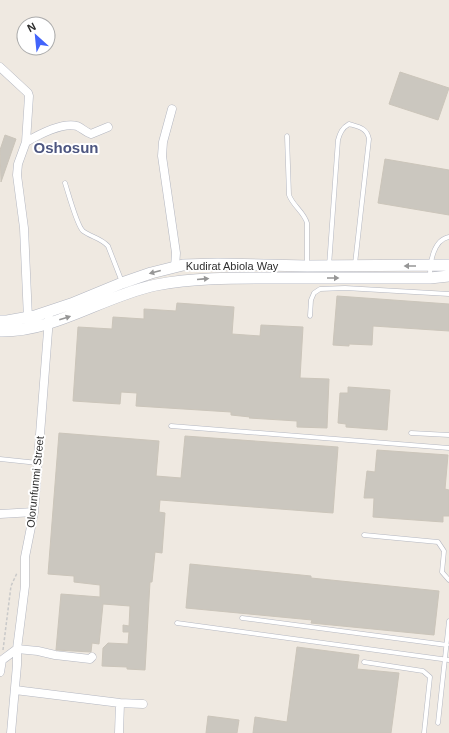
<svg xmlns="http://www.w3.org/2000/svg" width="449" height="733" viewBox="0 0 449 733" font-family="Arial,sans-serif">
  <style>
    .building { fill: #cbc7bf; stroke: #cbc5ba }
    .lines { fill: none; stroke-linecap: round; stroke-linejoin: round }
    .lane-casing { stroke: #b4b7c1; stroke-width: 5 }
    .street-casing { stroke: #b4b7c1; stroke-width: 9 }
    .secondary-casing { stroke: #b4b7c1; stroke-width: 12 }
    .path { stroke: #c9c9c9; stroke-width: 1.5; stroke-dasharray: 3 2; stroke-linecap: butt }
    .lane { stroke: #fff; stroke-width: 4 }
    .street { stroke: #fff; stroke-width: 8 }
    .secondary { stroke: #fff; stroke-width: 11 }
    .oneway { fill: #969696 }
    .labels { text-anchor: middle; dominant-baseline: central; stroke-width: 4; stroke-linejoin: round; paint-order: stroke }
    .street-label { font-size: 11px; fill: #2e2e2e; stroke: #fff }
    .district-label { font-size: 15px; font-weight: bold; fill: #4d5680; stroke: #fff }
  </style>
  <rect width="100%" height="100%" fill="#efe9e1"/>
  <path class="building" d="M400,72l49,16 -11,32 -49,-16z
    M5,135l11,4 -15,43 -1,-32z
    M385,159l64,11v45l-71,-12z
    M337,296l112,8v27l-76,-5 -1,19 -23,-1v2l-16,-1z
    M177,303l57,4 -2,27 28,2 1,-11 42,2 -3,51 29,1 -2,49 -30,-1v-6l-48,-3 1,-1 -19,-2v-3l-95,-6 1,-13 -16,-1 -1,12 -47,-3 5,-74 34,2 1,-12 31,2v-10l32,2z
    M348,387l42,3 -3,40 -41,-3v-3l-8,-1 2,-30h8z
    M59,433l100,8 -3,35 25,2 4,-42 153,11 -5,66 -173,-13 -1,12 6,1 -3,40 -7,-1 -3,30h-2l-5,88 -18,-1v-2l-25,-1 1,-18 5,-5 20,1 1,-12h-6v-7l6,1 1,-20 -27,-2 -4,40 -7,-1 -1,9 -35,-2 5,-56 39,3v-12l-26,-3v-6l-26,-2z
    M377,450l71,5 -3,34 4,1v26h-6v6l-70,-5 1,-19h-10l3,-27 8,1z
    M190,564l121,12v2l128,13 -5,44 -123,-12 1,-3 -126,-12z
    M297,647l62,8 -2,14 42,4 -8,60h-138l2,-16 32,5z
    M208,716l31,4 -2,13h-31z"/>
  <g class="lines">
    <g class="lane-casing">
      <path id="lane" d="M287,136l2,59c4,11 15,17 18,28v43
        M65,183c3,9 12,43 18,48 8,6 18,7 25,15l14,36
        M329,266l9,-126c2,-7 4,-12 11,-16 10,3 18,4 20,15l-14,125
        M430,276c0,-13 3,-36 19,-39
        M310,316l1,-16 3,-7 6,-4 25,-1 104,6
        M171,426l278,22
        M411,433l38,2
        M0,459l38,4
        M364,535l74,7 6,9 -2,21 7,8
        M242,618l205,27
        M177,623l272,37
        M364,662l59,9 7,6 -6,56
        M438,723l11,-102"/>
    </g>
    <g class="street-casing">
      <path id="street" d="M0,67l28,26 1,3 -3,46 -8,22 -1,11 7,53 4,90
        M172,109l-9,33 -1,14 14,97 -1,14
        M26,142c12,-7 37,-20 51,-16 5,2 8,6 14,8l17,-7
        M0,514l34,-2
        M0,672l2,-12 15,-11 21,2 17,4 35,4 2,-2
        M15,690l105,13 23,1
        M11,733l6,-68v-16l8,-63v-29l9,-45 15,-194
        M119,733l1,-30"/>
    </g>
    <g class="secondary-casing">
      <path id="secondary" d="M0,321h7l28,-5 36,-12 51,-21 29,-10 32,-8 35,-1 89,2 142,-1
        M0,331c55,1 103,-35 156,-46 41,-8 84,-7 126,-7 49,0 99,0 148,0l19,-2"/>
    </g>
    <path class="path" d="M3,650l8,-64 6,-13"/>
    <use href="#lane" class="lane"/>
    <use href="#street" class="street"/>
    <use href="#secondary" class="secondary"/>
  </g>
  <defs><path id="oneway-solid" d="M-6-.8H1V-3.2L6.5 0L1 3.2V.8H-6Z"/></defs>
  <g class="oneway">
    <use href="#oneway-solid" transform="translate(410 266) rotate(180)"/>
    <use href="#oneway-solid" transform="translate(155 272) rotate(165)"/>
    <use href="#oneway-solid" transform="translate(333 278)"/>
    <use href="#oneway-solid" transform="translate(203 279) rotate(-5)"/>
    <use href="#oneway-solid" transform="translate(65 318) rotate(-18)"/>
  </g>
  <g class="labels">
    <g class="street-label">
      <text x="232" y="266">Kudirat Abiola Way</text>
      <text transform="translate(35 482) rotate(-84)">Olorunfunmi Street</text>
    </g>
    <g class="district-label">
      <text x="66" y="147">Oshosun</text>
    </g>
  </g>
  <g transform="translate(36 36) rotate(333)"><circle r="19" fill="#ffffff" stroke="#ababab"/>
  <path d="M0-3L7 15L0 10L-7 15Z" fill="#4264fb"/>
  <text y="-6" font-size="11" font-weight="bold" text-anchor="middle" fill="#2e2e2e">N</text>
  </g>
</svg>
